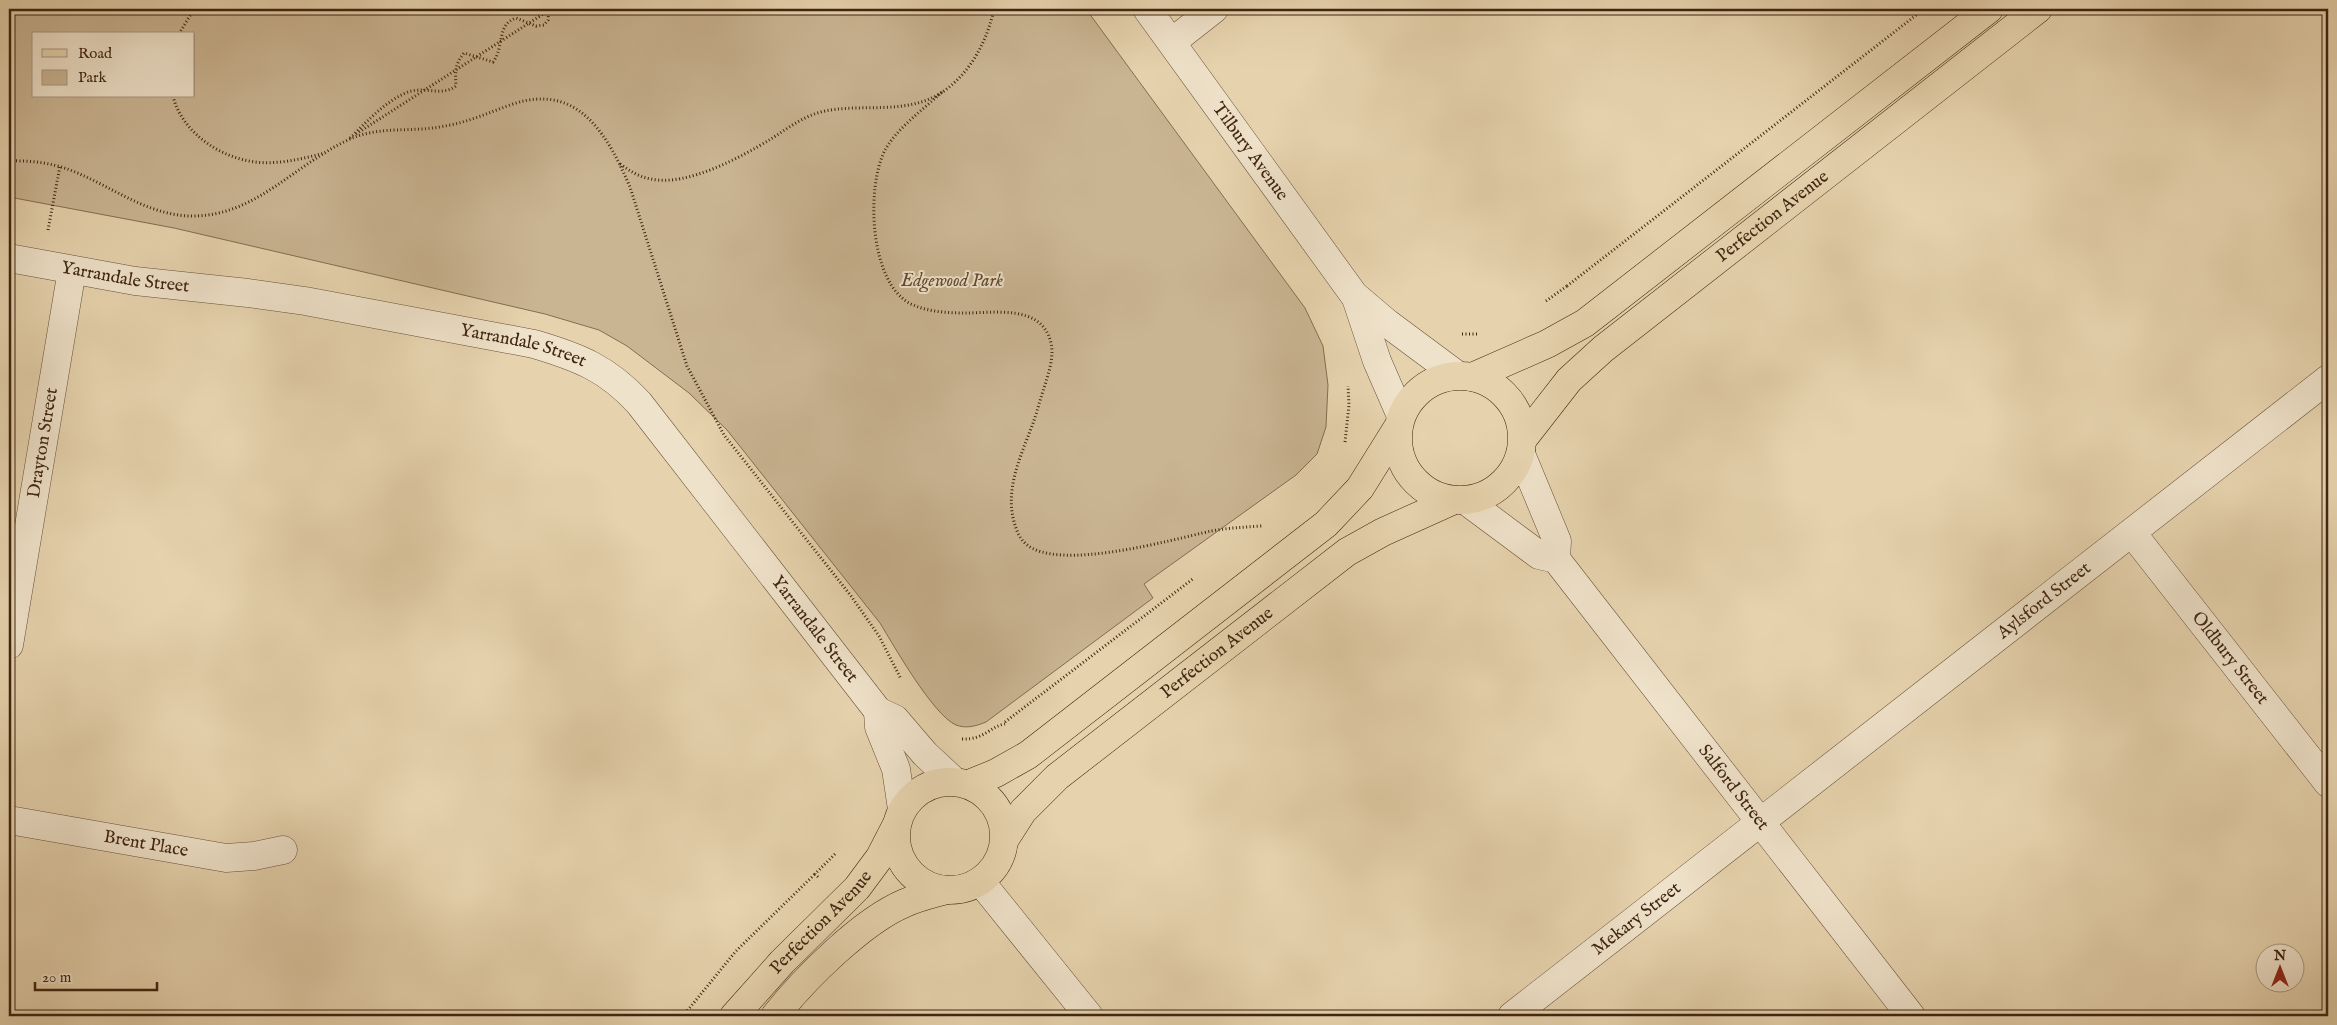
<svg xmlns="http://www.w3.org/2000/svg" width="2337" height="1025" viewBox="0 0 2337 1025" font-family="'IM FELL English',serif">
  <style>
    .green { fill: #cab593; stroke: #846d52; fill-rule: evenodd }
    .lines { fill: none; stroke-linecap: round; stroke-linejoin: round }
    .minor-casing { stroke: #695038; stroke-width: 29 }
    .major-casing { stroke: #3f2511; stroke-width: 29 }
    .path { stroke: #3f2511; stroke-width: 3; stroke-dasharray: 1 2.5; stroke-linecap: butt }
    .minor { stroke: #efe2ca; stroke-width: 28 }
    .major { stroke: #e6d3ae; stroke-width: 28 }
    .labels { text-anchor: middle; dominant-baseline: central; stroke-width: 4; stroke-linejoin: round; paint-order: stroke }
    .street-label { font-size: 18px; fill: #3f2511; stroke: #efe2ca }
    .park-label { font-size: 18px; font-style: italic; fill: #624932; stroke: #efe2ca }
  </style>
  <rect width="100%" height="100%" fill="#e6d3ae"/>
  <filter id="stains"><feTurbulence type="fractalNoise" baseFrequency=".004" numOctaves="4"/><feColorMatrix values="0 0 0 0 .2 0 0 0 0 .09 0 0 0 0 .02 0 0 0 .5 -.17"/></filter>
  <radialGradient id="worn" r=".72"><stop offset=".6" stop-color="#630" stop-opacity="0"/><stop offset="1" stop-color="#630" stop-opacity=".3"/></radialGradient>
  <path class="green" d="M9,9h1077l219,299 18,38 5,39 -2,42 -9,27 -21,21 -152,109 9,14 -167,124c-10,4 -20,7 -30,3 -23,-10 -62,-79 -76,-102l-153,-193 -38,-37 -62,-47 -28,-16 -54,-16 -371,-86 -165,-31zM34,34h160v62h-160z"/>
  <g class="lines">
    <g class="minor-casing">
      <g id="minor">
        <path id="s1" d="M1147,9l207,286 33,28 70,52"/>
        <path d="M1172,42l42,-33"/>
        <path id="s2" d="M9,258l126,23 113,12 57,8 229,43c44,13 73,24 105,59l239,308 17,8 30,35 30,28"/>
        <path d="M1356,298l21,63 24,55"/>
        <path d="M1521,454l36,87 -1,18"/>
        <path id="s3" d="M1465,500l74,55 17,4 355,457"/>
        <path id="s4" d="M2132,533l196,250"/>
        <path id="s5" d="M9,645l63,-375"/>
        <path d="M878,711l1,16 17,42 6,40"/>
        <path id="s6" d="M9,820l217,38 28,-2 29,-6"/>
        <path d="M980,881l109,135"/>
        <path id="s7" d="M1512,1016l816,-637"/>
      </g>
    </g>
    <g class="major-casing">
      <g id="major">
        <circle cx="1460" cy="438" r="62"/>
        <path d="M1472,377l75,-33 38,-21 404,-314"/>
        <path id="s8" d="M1523,439l46,-59 34,-31 435,-340"/>
        <circle cx="950" cy="836" r="54"/>
        <path d="M969,784l27,-11 32,-18 298,-231 34,-36 38,-61"/>
        <path id="s9" d="M1005,839l18,-28 34,-34 290,-225 36,-20 71,-32"/>
        <path id="s10" d="M734,1016l48,-54 75,-74 23,-31 17,-33"/>
        <path d="M775,1016c29,-37 87,-95 130,-113 13,-6 27,-9 41,-13"/>
      </g>
    </g>
    <path class="path" d="M179,34l15,-25
      M942,92c-19,18 -44,35 -57,58 -19,37 -16,133 26,154 17,8 37,9 55,9 29,0 76,-9 85,30 3,14 -2,29 -6,42 -5,14 -8,28 -13,41 -12,32 -28,65 -17,99 2,7 5,14 11,19 32,28 145,-4 185,-13 17,-3 33,-4 51,-5
      M173,96c8,34 43,59 76,65 25,5 52,-2 76,-8
      M356,134l195,-125
      M350,138c17,-16 35,-37 58,-46 16,-6 33,5 48,-6 -1,-14 -1,-22 8,-33l29,9c12,-16 3,-37 23,-44l20,8 8,-1 4,-5 1,-11
      M9,161c25,-1 50,3 73,14 36,16 71,42 113,41 61,-1 101,-52 153,-76 31,-15 64,-7 97,-14 24,-4 45,-14 68,-22 66,-22 95,32 117,83l57,179 37,69 127,161 28,40 22,43
      M620,164c10,7 19,13 31,15 36,8 90,-22 120,-40 17,-11 34,-24 54,-28 39,-8 83,5 119,-20 27,-19 43,-50 50,-82
      M48,230l12,-64
      M1567,286l357,-277
      M1546,301l21,-15
      M1462,334h16
      M1345,442l4,-37 -1,-19
      M1005,722l189,-144
      M962,739c23,1 28,-13 43,-15
      M818,877l-3,-3 20,-20
      M683,1016l53,-65 79,-77"/>
    <use href="#minor" class="minor"/>
    <use href="#major" class="major"/>
  </g>
  <g class="labels">
    <g class="street-label">
      <text stroke="none"><textPath href="#s1" startOffset="176">Tilbury Avenue</textPath></text>
      <text stroke="none"><textPath href="#s8" startOffset="336">Perfection Avenue</textPath></text>
      <text stroke="none"><textPath href="#s2" startOffset="118">Yarrandale Street</textPath></text>
      <text stroke="none"><textPath href="#s2" startOffset="522">Yarrandale Street</textPath></text>
      <text stroke="none"><textPath href="#s5" startOffset="205">Drayton Street</textPath></text>
      <text stroke="none"><textPath href="#s7" startOffset="675">Aylsford Street</textPath></text>
      <text stroke="none"><textPath href="#s2" startOffset="941">Yarrandale Street</textPath></text>
      <text stroke="none"><textPath href="#s9" startOffset="284">Perfection Avenue</textPath></text>
      <text stroke="none"><textPath href="#s4" startOffset="159">Oldbury Street</textPath></text>
      <text stroke="none"><textPath href="#s3" startOffset="399">Salford Street</textPath></text>
      <text stroke="none"><textPath href="#s6" startOffset="139">Brent Place</textPath></text>
      <text stroke="none"><textPath href="#s7" startOffset="158">Mekary Street</textPath></text>
      <text stroke="none"><textPath href="#s10" startOffset="128">Perfection Avenue</textPath></text>
    </g>
    <g class="park-label">
      <text x="952" y="281">Edgewood Park</text>
    </g>
  </g>
  <rect width="2337" height="1025" fill="none" stroke="#e6d3ae" stroke-width="30"/>
  <rect x="10" y="10" width="2317" height="1005" fill="none" stroke="#3f2511" stroke-width="2.5"/>
  <rect x="15" y="15" width="2307" height="995" fill="none" stroke="#3f2511"/>
  <rect x="32" y="32" width="162" height="65" fill="#efe2ca" stroke="#a99680"/>
  <rect x="42" y="49" width="25" height="8" fill="#e6d3ae" stroke="#a99680"/>
  <text x="78" y="58" font-size="15" fill="#3f2511">Road</text>
  <rect x="42" y="70" width="25" height="15" fill="#cab593" stroke="#a99680"/>
  <text x="78" y="82" font-size="15" fill="#3f2511">Park</text>
  <g transform="translate(2280 968)"><circle r="24" fill="#efe2ca" stroke="#a99680"/>
  <path d="M0-4L9 19L0 12L-9 19Z" fill="#8f2418"/>
  <text y="-8" font-size="14" font-weight="bold" text-anchor="middle" fill="#3f2511">N</text>
  </g>
  <path d="M35 982v8h122v-8" fill="none" stroke="#3f2511" stroke-width="2.5"/>
  <text x="42" y="982" font-size="15" fill="#3f2511" stroke="#efe2ca" stroke-width="4" paint-order="stroke">20 m</text>
  <rect width="100%" height="100%" filter="url(#stains)"/>
  <rect width="100%" height="100%" fill="url(#worn)"/>
</svg>
